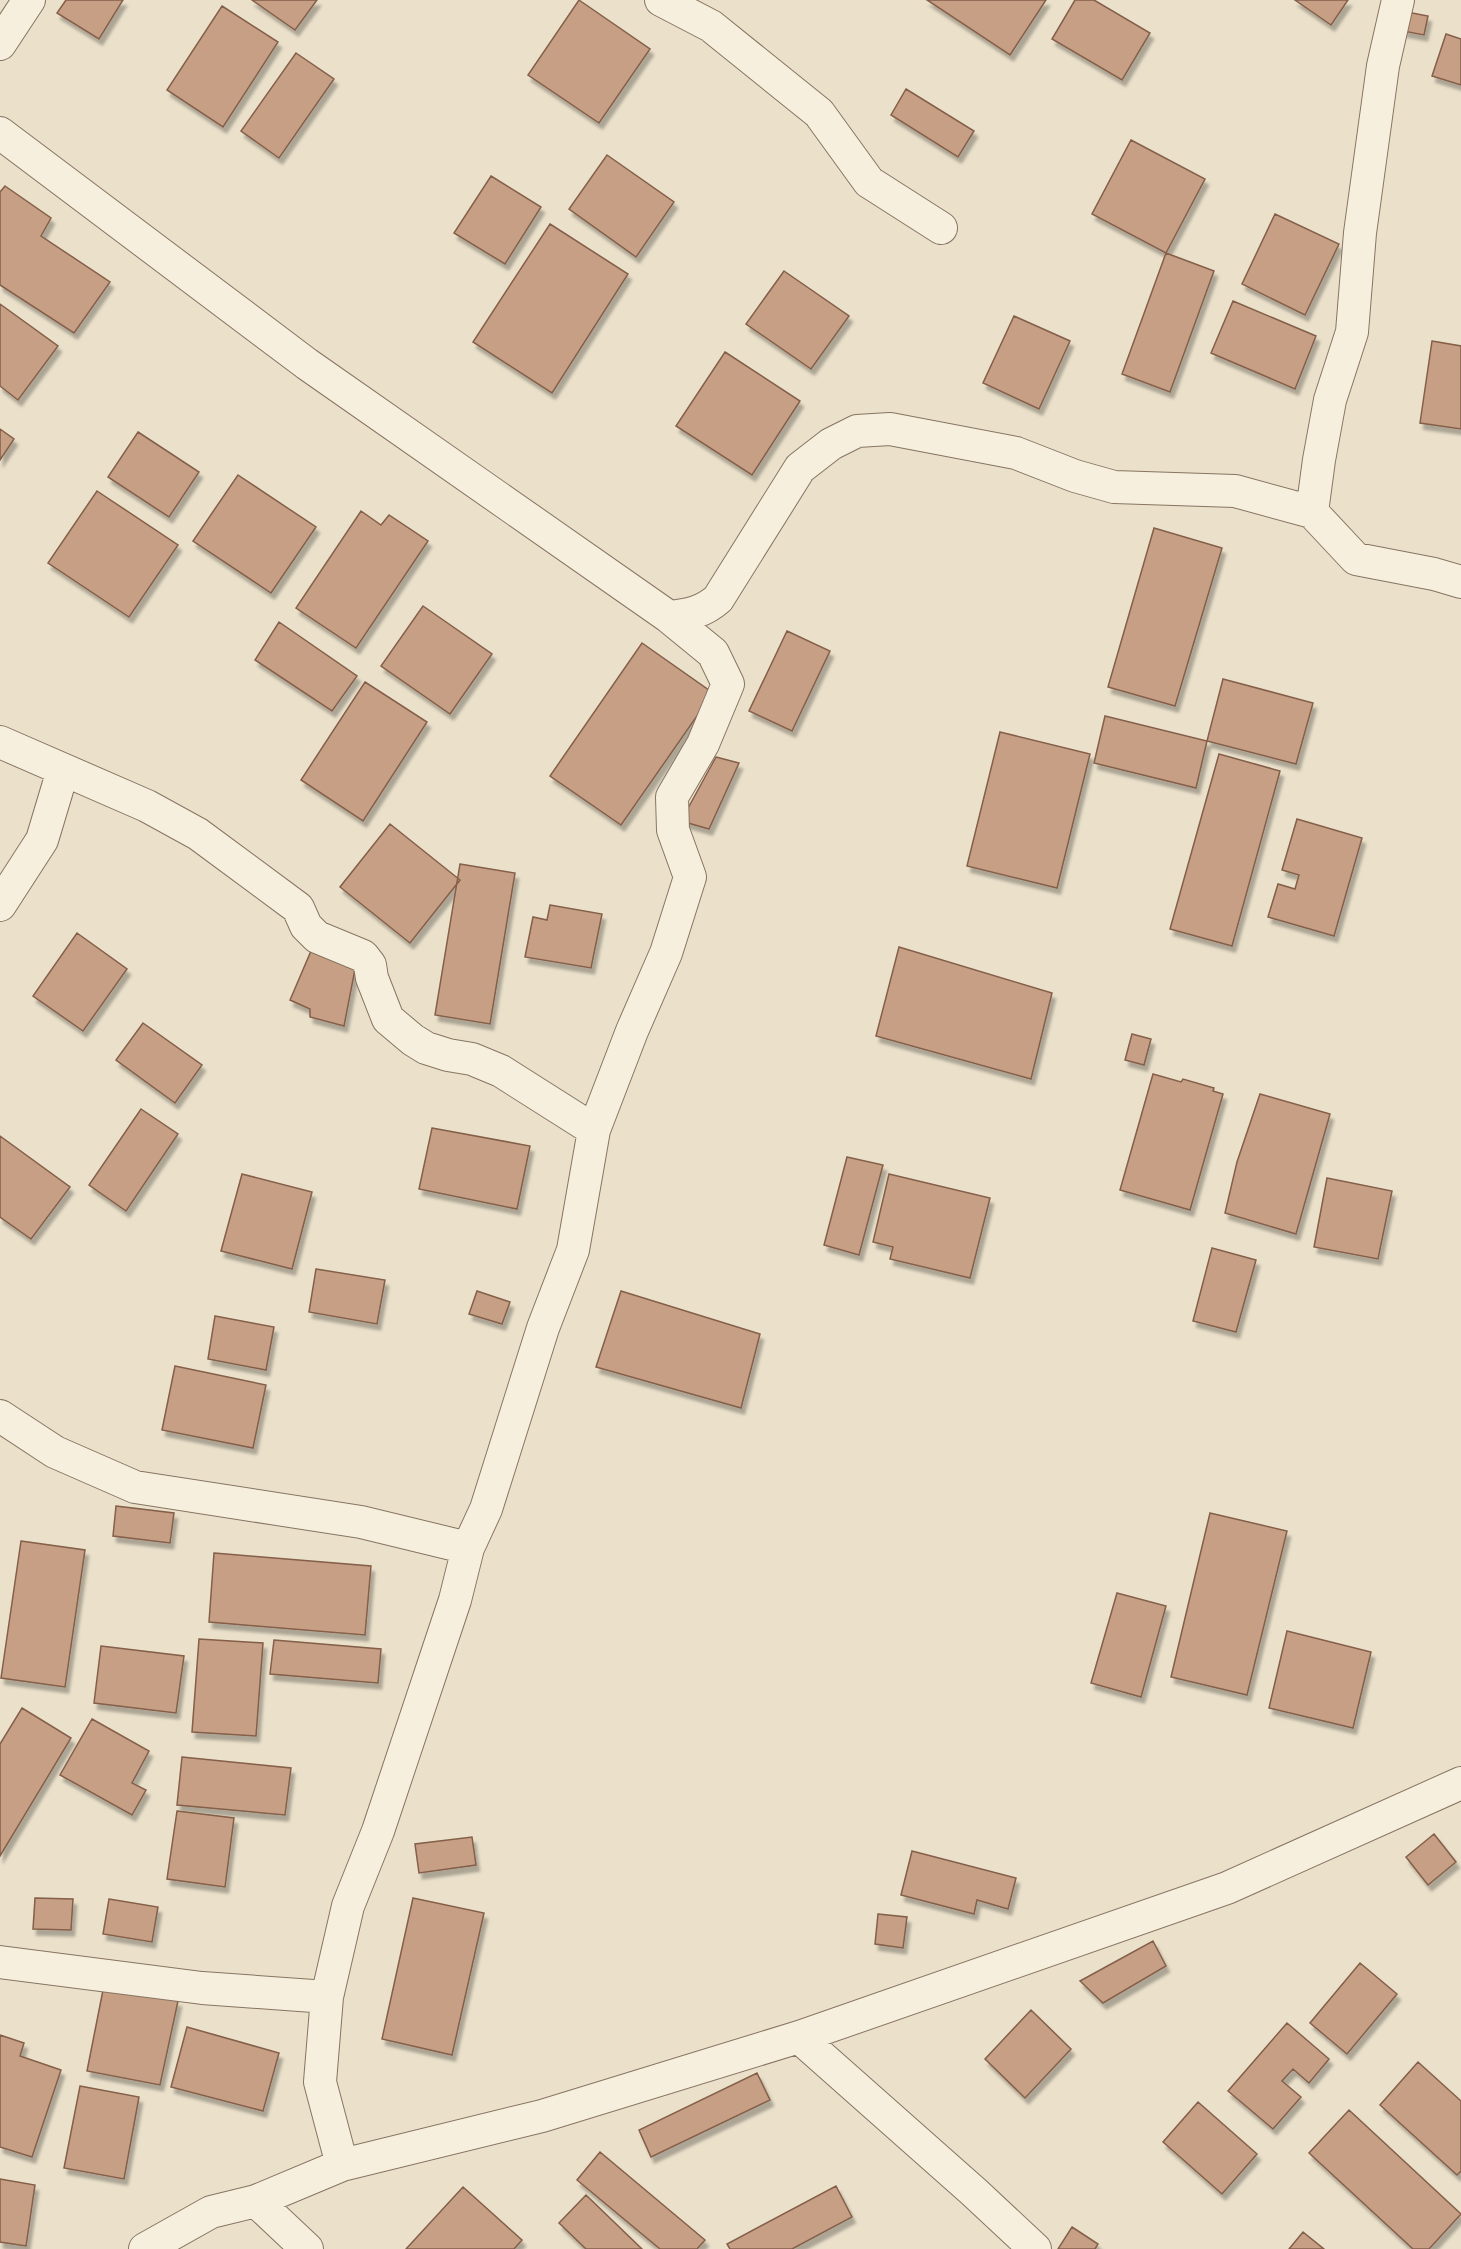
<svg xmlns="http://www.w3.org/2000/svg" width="1461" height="2249" viewBox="0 0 1461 2249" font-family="'Roboto Serif',serif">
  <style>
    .building { fill: #c69f85; stroke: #845f49; stroke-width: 1.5; filter: url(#shadow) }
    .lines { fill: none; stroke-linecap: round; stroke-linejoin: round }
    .minor-casing { stroke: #877461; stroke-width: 34 }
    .minor { stroke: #f6efde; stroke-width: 32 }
  </style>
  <defs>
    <filter id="shadow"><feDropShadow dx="3.5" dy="6" stdDeviation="1.5" flood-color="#0004"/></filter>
  </defs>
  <rect width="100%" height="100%" fill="#ebe1cb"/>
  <path class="building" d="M66,0h57l-24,39 -42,-26z
    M252,0h65l-22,30z
    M579,0l71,49 -51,74 -71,-48z
    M927,0h119l-36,55z
    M1075,0h19l56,33 -28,47 -70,-41z
    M1295,0h53l-17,25z
    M222,6l56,36 -55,85 -56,-37z
    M1407,12l21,4 -4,19 -21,-4z
    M1446,34l15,5v46l-29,-9z
    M296,53l38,26 -55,79 -38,-27z
    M906,89l68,42 -16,26 -67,-42z
    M1131,140l74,39 -39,74 -74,-39z
    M607,155l67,47 -38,55 -67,-48z
    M491,176l50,31 -36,57 -51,-31z
    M5,186l46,32 -10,18 69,46 -36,51 -74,-48v-93z
    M1275,214l64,30 -34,71 -63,-31z
    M550,224l78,50 -76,119 -79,-51z
    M1166,253l48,18 -44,121 -48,-18z
    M784,271l65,45 -38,53 -65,-45z
    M1233,301l83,35 -21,53 -84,-36z
    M0,304l58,42 -40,54 -18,-14z
    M1014,316l56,25 -31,68 -56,-26z
    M1432,341l29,5v83l-41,-6z
    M725,352l75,49 -48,74 -76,-49z
    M0,429l14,10 -14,21z
    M138,432l61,40 -30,45 -61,-40z
    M238,475l78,52 -45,66 -78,-52z
    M97,491l81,54 -49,72 -81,-54z
    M361,511l20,14 8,-10 39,26 -72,107 -60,-40z
    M1154,528l68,20 -47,158 -67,-19z
    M423,606l69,48 -42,60 -69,-48z
    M279,622l78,54 -25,35 -77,-51z
    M787,631l43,20 -38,80 -43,-20z
    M642,643l71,50 -92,132 -71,-49z
    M1223,679l90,24 -17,61 -89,-23z
    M365,682l62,40 -64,99 -62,-41z
    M1105,716l102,25 -11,47 -102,-25z
    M1000,732l90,22 -33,134 -90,-22z
    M1219,754l61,17 -48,175 -62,-17z
    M716,757l23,6 -30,66 -28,-8z
    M1297,819l65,19 -28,98 -66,-19 10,-33 17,5 4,-14 -17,-5z
    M390,824l70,56 -50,63 -70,-56z
    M460,864l55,9 -25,151 -55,-9z
    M550,905l52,9 -11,54 -66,-11 8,-40 14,3z
    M77,933l50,36 -44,62 -50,-35z
    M314,944l43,15 -13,67 -34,-9v-8l-20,-9z
    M899,947l153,46 -21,86 -155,-43z
    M143,1023l59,42 -27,38 -59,-43z
    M1132,1034l19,5 -7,26 -19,-5z
    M1153,1074l28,8 2,-3 31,9 -1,3 10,3 -33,116 -70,-20z
    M1260,1094l70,20 -34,120 -71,-21 12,-51z
    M141,1109l37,25 -52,77 -37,-26z
    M432,1128l98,18 -13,63 -98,-20z
    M0,1136l70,51 -39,52 -31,-22z
    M847,1157l36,8 -24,90 -35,-10z
    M242,1174l70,18 -20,77 -71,-18z
    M889,1174l101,24 -20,80 -80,-19 3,-12 -20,-5z
    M1327,1178l65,13 -14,68 -64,-12z
    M1212,1248l44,12 -20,72 -43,-11z
    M316,1269l69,11 -8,44 -68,-12z
    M477,1291l33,11 -8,22 -33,-10z
    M621,1291l139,43 -19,74 -145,-41z
    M215,1316l59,11 -8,43 -58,-11z
    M175,1366l91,19 -13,63 -91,-18z
    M116,1506l58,7 -4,30 -57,-7z
    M1210,1513l77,18 -40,164 -76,-18z
    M21,1541l64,9 -20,137 -64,-9z
    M214,1553l157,13 -6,69 -156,-13z
    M1117,1593l49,13 -25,91 -50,-14z
    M1287,1631l84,21 -18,76 -84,-20z
    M199,1639l64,4 -7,93 -64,-4z
    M274,1640l107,9 -3,34 -108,-9z
    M101,1646l83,10 -8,57 -82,-10z
    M22,1708l49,30 -71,118v-112z
    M92,1719l57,32 -17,32 14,7 -14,25 -72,-40z
    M182,1757l109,11 -6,47 -108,-10z
    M177,1811l57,7 -9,69 -58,-8z
    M1434,1834l22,28 -28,23 -22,-28z
    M472,1837l4,28 -57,8 -4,-29z
    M912,1851l104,27 -8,31 -31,-9 -3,14 -73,-19z
    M35,1898l38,1 -2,31 -38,-1z
    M413,1898l71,15 -32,142 -70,-16z
    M109,1899l49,8 -6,35 -49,-8z
    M878,1914l29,3 -4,31 -28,-4z
    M1153,1941l13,25 -63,37 -23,-22z
    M1360,1963l37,31 -50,60 -37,-31z
    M104,1985l74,16 -18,84 -73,-14z
    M1031,2010l40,39 -46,49 -40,-39z
    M1287,2023l42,36 -20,24 -16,-14 -11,12 19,16 -28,32 -45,-38z
    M187,2027l92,26 -16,58 -92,-24z
    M0,2035l24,8 -4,13 41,14 -29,87 -32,-10z
    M1418,2062l43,39v70l-4,4 -77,-70z
    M757,2073l13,27 -119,57 -12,-27z
    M80,2086l59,11 -15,82 -60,-11z
    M1198,2102l59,52 -35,40 -59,-52z
    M1349,2110l112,104 -32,35h-16l-104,-96z
    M600,2152l105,88 -8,9h-37l-83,-69z
    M0,2179l35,6 -9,61 -26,-4z
    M836,2186l16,31 -60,32h-62l-3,-5z
    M463,2187l59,53 -8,9h-108z
    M586,2195l56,54h-56l-27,-26z
    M1072,2227l26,17 -3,5h-37z
    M1303,2232l21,17h-35z"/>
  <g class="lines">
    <g class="minor-casing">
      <path id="minor" d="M661,0l50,26 108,87 50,69 72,46
        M0,44l29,-44
        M0,133l307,231 362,253 44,36 15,31 -25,60 -31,53 1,33 17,47 -24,76 -34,78 -38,99 -21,120 -30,78 -57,181 -18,39 -13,52 -77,231 -30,75 -21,91 -7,85 22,83
        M1312,512l7,-52 11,-60 22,-68 8,-99 23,-167 15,-66
        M669,617c20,-2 34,-5 49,-18l82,-131 31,-24 26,-13 33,-2 126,24 59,23 39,11 121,4 77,21 44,47 78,15 27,8
        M0,742l147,64 51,28 100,74 8,18 11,11 46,19 7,9 2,13 16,41 25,21 13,8 22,7 24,4 29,12 93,59
        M0,905l42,-65 21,-70
        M0,1416l55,36 80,35 226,35 107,26
        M0,1962l202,26 125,9
        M799,2037l175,155 61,57
        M256,2201l51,48
        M145,2249l66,-37 45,-11 86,-36 200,-49 257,-79 428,-149 234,-105"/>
    </g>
    <use href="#minor" class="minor"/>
  </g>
</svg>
